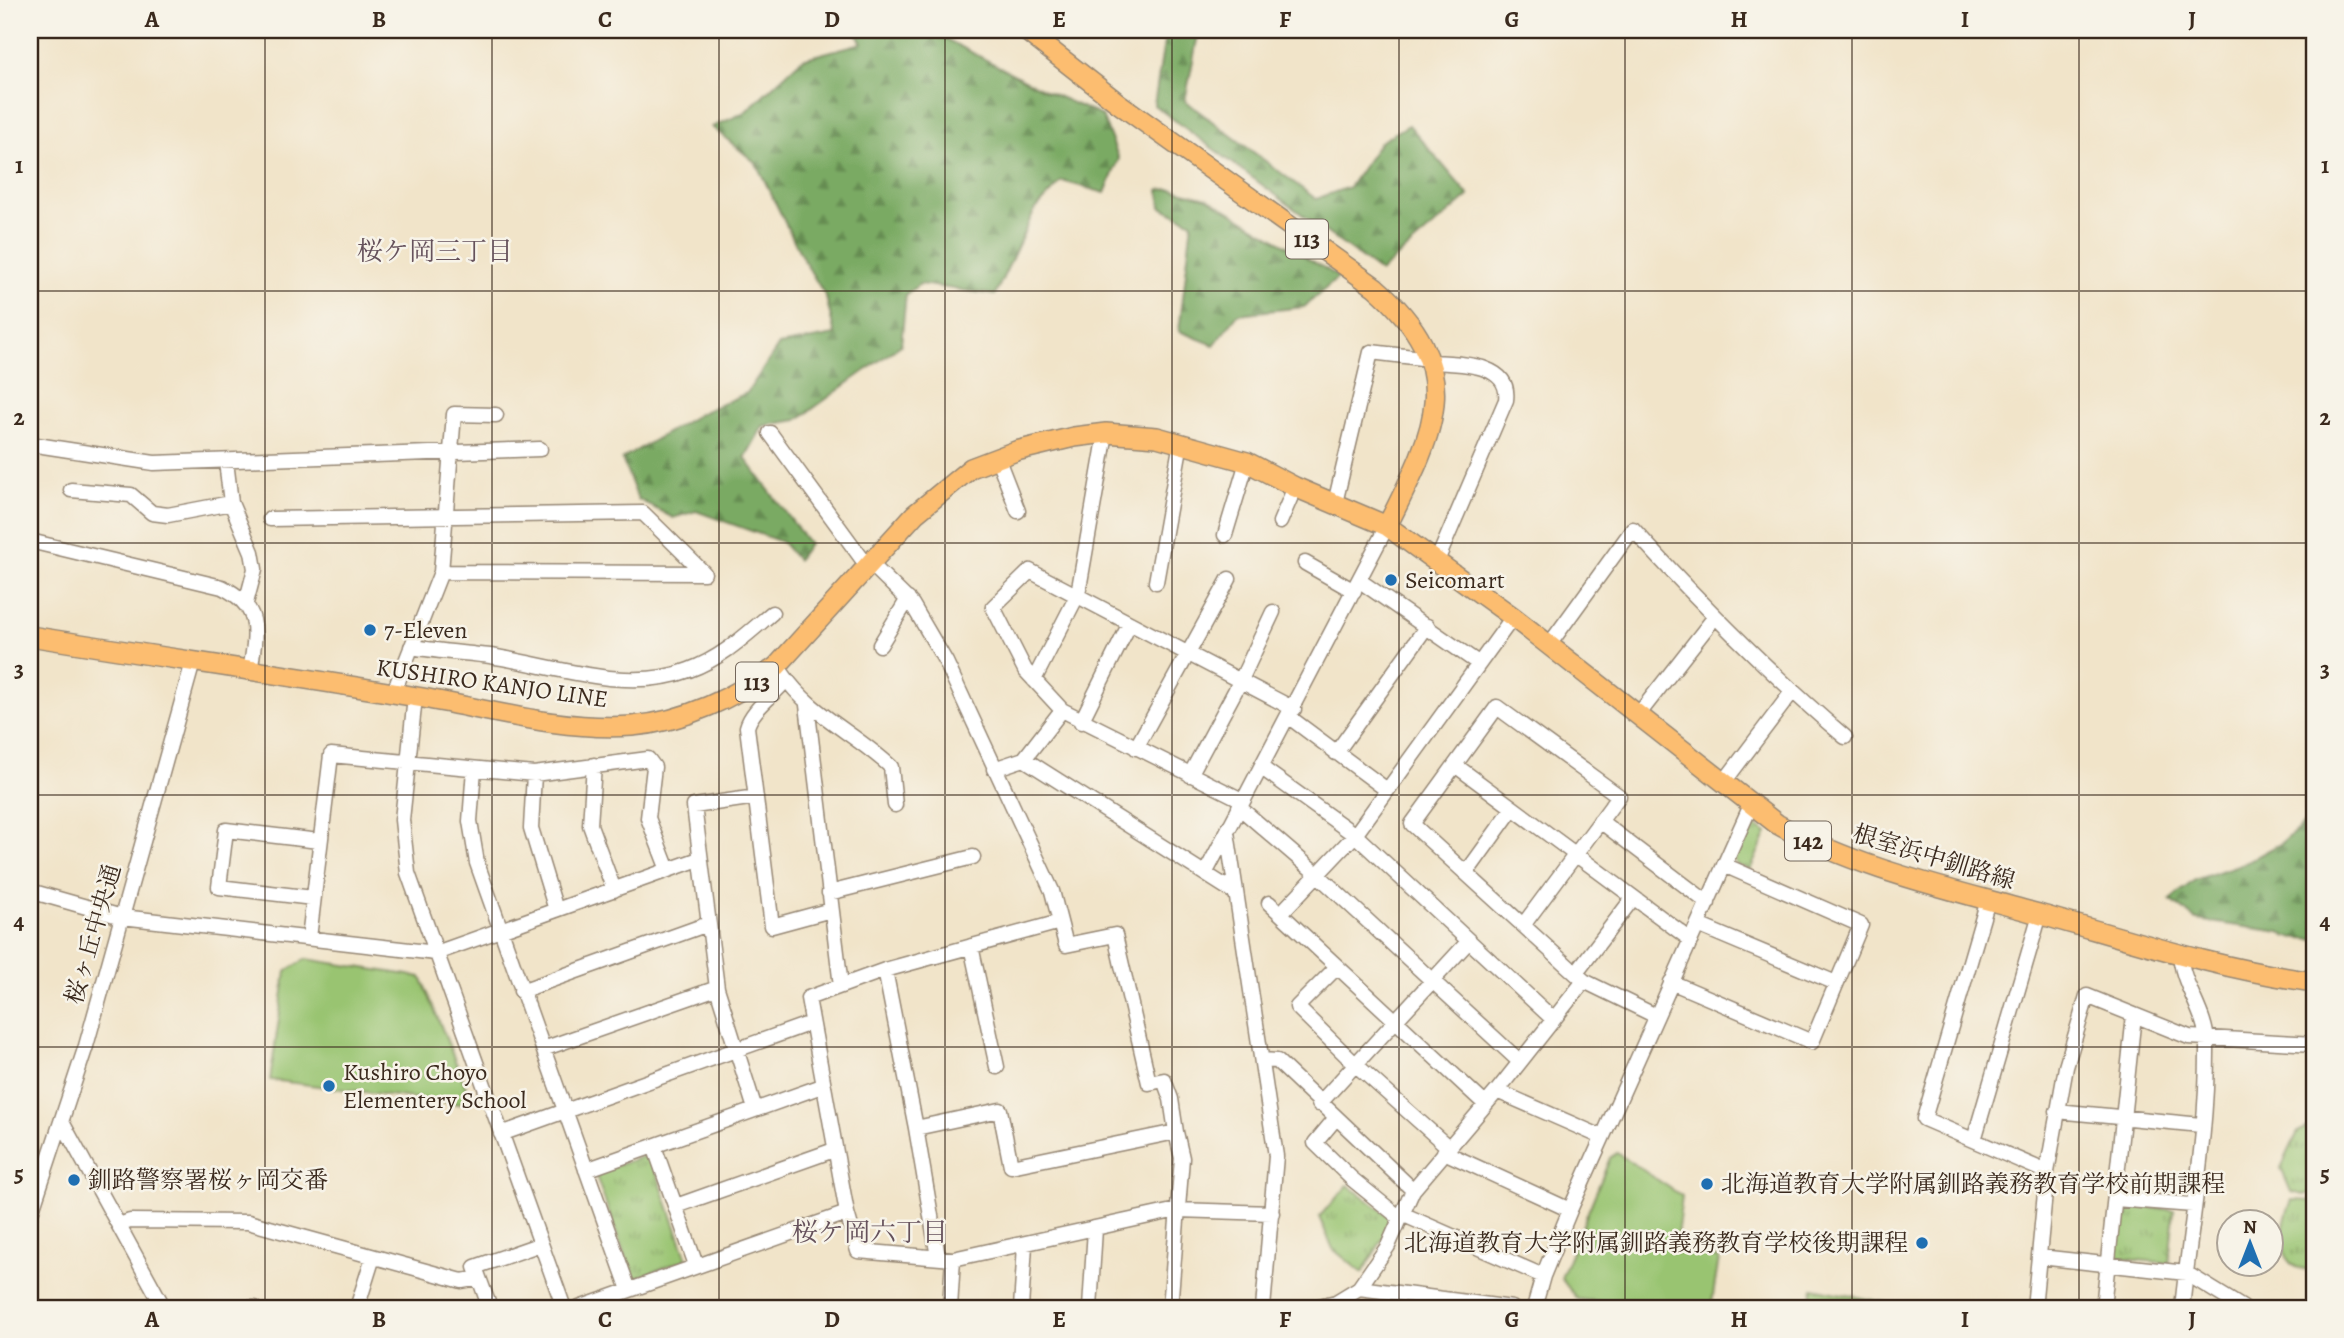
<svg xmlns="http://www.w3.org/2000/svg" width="2344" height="1338" viewBox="0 0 2344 1338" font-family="Alegreya,'Noto Serif JP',serif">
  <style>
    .grass { fill: url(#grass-tufts); stroke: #6a7748; stroke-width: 2 }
    .forest { fill: url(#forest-firs); stroke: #5a6a40; stroke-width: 2 }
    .pitch { fill: #99c471; stroke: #6a7748; stroke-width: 2 }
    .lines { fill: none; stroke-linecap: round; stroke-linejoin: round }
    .minor-casing { stroke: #968774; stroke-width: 17 }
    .major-casing { stroke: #968774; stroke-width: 22 }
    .minor { stroke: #fff; stroke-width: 14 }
    .major { stroke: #fcbd6f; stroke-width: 19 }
    .grid { fill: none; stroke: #3b2a1e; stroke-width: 2; stroke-opacity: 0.55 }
    .poi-dot { fill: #1f6fb2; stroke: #f7f3e8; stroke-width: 2.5 }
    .labels { text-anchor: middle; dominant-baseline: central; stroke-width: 5; stroke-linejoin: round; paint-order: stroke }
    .shield { fill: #f7f3e8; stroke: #73665b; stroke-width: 2 }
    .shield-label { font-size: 23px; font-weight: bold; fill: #3b2a1e }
    .poi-label { font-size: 24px; fill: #3b2a1e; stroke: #f7f3e8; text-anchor: start }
    .street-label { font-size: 24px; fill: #3b2a1e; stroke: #f7f3e8 }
    .neighbourhood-label { font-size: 26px; fill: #66525c; stroke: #f7f3e8 }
    .neatline { fill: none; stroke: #3b2a1e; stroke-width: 2.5 }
    .grid-label { font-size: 23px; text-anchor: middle; font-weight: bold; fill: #3b2a1e }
  </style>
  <defs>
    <pattern id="grass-tufts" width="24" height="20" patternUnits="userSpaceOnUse" patternTransform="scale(1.75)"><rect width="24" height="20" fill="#99c471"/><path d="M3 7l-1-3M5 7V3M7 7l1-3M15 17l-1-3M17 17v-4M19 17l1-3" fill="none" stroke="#7e9f5c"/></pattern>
    <pattern id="forest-firs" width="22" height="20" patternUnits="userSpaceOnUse" patternTransform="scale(1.75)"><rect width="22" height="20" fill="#7aaa63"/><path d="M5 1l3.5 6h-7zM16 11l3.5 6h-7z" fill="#658b51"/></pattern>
  </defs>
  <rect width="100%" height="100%" fill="#f7f3e8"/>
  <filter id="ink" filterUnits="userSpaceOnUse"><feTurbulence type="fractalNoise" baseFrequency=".0143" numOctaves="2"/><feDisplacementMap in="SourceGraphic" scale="14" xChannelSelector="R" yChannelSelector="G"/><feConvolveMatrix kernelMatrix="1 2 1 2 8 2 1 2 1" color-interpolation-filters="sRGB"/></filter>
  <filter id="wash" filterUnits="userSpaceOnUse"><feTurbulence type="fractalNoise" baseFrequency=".00686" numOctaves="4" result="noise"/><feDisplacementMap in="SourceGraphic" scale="28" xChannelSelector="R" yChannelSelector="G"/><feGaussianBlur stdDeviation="1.57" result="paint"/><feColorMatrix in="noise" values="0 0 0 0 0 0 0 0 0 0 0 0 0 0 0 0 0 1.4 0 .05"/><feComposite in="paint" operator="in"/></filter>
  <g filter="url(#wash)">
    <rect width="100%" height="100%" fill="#f1e4c9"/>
    <path class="grass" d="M1749,826h6l12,7 -17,37 -13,-5 -4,-9z
      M2309,1126l5,4v62l-10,3 -13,-3 -10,-24 17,-36z
      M650,1154l37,105 -54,20 -38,-106z
      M1348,1185l46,35 -32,53 -29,-24 -14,-32z
      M2292,1200l22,1v65l-6,4c-37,-3 -25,-49 -16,-70z
      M2120,1205l54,5 -5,53 -54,-5z"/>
    <path class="forest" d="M854,30h84l6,8 104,54 54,24 17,43 -14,34 -43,-12 -28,30 -39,84 -75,-11 -14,10 -5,51 -104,75 -34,6 -18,32 64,86 -12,16 -15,-18 -86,-31 -23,7 -35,-19 -16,-40 79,-46 46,-20 32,-48 56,-10 -9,-38 -23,-38 -47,-96 -44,-36 32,-14 58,-54 60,-16z
      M1166,30h33l-14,71 131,98 33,-12 31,-45 29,-17 60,71 -89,76 -226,-167z
      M1172,189l35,9 132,79 -35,30 -66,7 -24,31 -35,-14 13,-109 -31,-15 -2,-17z
      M2314,815v124l-27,-2 -7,-5 -83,-12 -27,-20 25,-20 52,-18 35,-19z"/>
    <path class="pitch" d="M306,959l115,18 49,120 -11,7 -189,-24 16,-109z
      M1617,1153l65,43 -7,56 44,6 -8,50h-61l-73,-9 -16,-21 49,-120z
      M1813,1288l98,20h-102z"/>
  </g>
  <g filter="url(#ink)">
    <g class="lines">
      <g class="minor-casing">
        <path id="minor" d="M1432,362c26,2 79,0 74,38l-69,161
          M770,433l98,134
          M30,444l124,19 386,-14
          M997,457l21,54
          M226,461l5,42 21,49 3,17 -9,34
          M71,490l60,5 21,18 16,2 63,-12
          M1335,503l36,-151 59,7
          M270,519l373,-6 61,60 -263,-1
          M1280,522l15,-35
          M1225,535l22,-73
          M30,541l192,46c41,20 34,46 28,85
          M1305,563l49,28
          M871,564l41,40 34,58 106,229 14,54 49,-10 34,148 15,-3 7,19 5,33
          M1360,581l118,82
          M1156,582l25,-140
          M880,645l28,-46
          M1549,645l84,-116c67,74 136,144 212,208
          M411,647c26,4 53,6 79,9 62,9 137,38 199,14 33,-12 57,-35 83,-57
          M782,673c28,42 72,59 109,94l4,38
          M786,680c-12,15 -34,29 -39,47l25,199 59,-16
          M1034,680l44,-86 28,-161
          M393,694l48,-122 13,-158 42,1
          M415,697l-13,123 6,53 156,435
          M807,705l34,281
          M1638,715l76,-97
          M1289,717l98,73
          M1081,722l49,-99
          M1136,748l93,-169
          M1336,753l91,-127
          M1024,759l210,133
          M594,765l-4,60 24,65
          M1455,765l236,175
          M1262,768l93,67 198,184
          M474,769l-4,52 7,42 152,427
          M994,769l30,-10 38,-49
          M534,774l-3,54 25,82
          M1190,775l51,-95 32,-68
          M1724,782l68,-90
          M1242,800l-180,-90 -37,-40 -32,-63 37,-36 264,138
          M1239,807l78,67 202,187
          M1600,821l108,82
          M1227,832l49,324 -13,152
          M1206,872l181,-346
          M1467,872l46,-64
          M30,891l92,26 314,36 263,-94
          M829,893l144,-36
          M313,898l-94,-11 7,-57 93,11
          M1988,900l-64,219 123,53
          M1269,903l216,201
          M1281,913l74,-78 158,-218
          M1060,922l-175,48 -77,28 39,215 11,38 95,8 224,-49 95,3
          M1524,924l95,-128 -122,-89 -85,117 172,157 72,35
          M1698,925l138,58
          M309,938l22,-183 203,19 114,-15 6,8 -6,51 20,52
          M971,946l26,121
          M2180,952c1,33 26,59 27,91 1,88 -16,178 -25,265
          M1336,968l-39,39 58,57 93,83
          M885,970l31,158 22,129
          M1576,973l57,-75
          M1671,982l141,60 49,-117 -137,-60
          M521,991l187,-67
          M543,1049l174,-61
          M1262,1060l15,1 136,129
          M1497,1091l105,46
          M1319,1104l149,-162
          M755,1109l-38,-121 -23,-182 62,-9
          M2057,1111l144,14
          M1335,1119l-20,24 37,36 48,39
          M62,1122l102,186
          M916,1128l84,-18 11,56 165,-34 6,26 -12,150
          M501,1134l310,-111
          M1974,1140l66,-226
          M654,1146l42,119
          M1444,1152l126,58
          M586,1170l236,-84
          M2115,1199l78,6
          M676,1206l158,-56
          M1402,1214l141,62
          M30,1216l56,-170 107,-384
          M119,1225l11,-4 118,1 214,59 17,-3 -4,-11 66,-23
          M2040,1257l146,16 57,35
          M479,1278l11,30
          M1359,1288l153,20
          M240,1308h15
          M357,1308l16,-51
          M579,1308l268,-95
          M950,1308l3,-49
          M1021,1308l4,-63
          M1090,1308l5,-79
          M1311,1308l25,-6 23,-14 29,-42 25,-56 84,-99 87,-110
          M1534,1308l9,-32 27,-66 181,-405
          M2034,1308l13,-136 19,-105 21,-71 102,41 125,7
          M2103,1308l31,-293"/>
      </g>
      <g class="major-casing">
        <path id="major" d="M1025,30l93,73 257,184c93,82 61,142 12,239
          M30,636c129,21 258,39 387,61 70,12 143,34 215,29 52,-4 104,-29 145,-60l138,-152 56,-46 45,-17 58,-14 32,-4 51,4 90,25 48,25 92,39 126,91 264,207c82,46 174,65 265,91 89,25 180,55 272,67"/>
      </g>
      <use href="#minor" class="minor"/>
      <use href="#major" class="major"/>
    </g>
  </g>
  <path class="grid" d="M265,30v1278M492,30v1278M719,30v1278M945,30v1278M1172,30v1278M1399,30v1278M1625,30v1278M1852,30v1278M2079,30v1278M30,291h2284M30,543h2284M30,795h2284M30,1047h2284"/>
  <g class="poi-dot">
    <circle cx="1391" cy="580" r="7"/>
    <circle cx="370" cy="630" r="7"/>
    <circle cx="329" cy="1086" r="7"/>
    <circle cx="74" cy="1180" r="7"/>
    <circle cx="1707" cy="1184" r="7"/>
    <circle cx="1922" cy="1243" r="7"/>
  </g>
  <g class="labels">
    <g class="shield">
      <rect x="1286" y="219.5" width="42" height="39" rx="5"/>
      <rect x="736" y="662.5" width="42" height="39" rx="5"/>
      <rect x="1785" y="821.5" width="46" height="39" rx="5"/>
    </g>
    <g class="shield-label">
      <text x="1307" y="239">113</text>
      <text x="757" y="682">113</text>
      <text x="1808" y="841">142</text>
    </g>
    <g class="poi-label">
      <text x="1405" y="580">Seicomart</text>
      <text x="384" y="630">7-Eleven</text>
      <text x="343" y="1072">Kushiro Choyo<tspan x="343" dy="28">Elementery School</tspan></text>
      <text x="88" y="1180">釧路警察署桜ヶ岡交番</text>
      <text x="1721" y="1184">北海道教育大学附属釧路義務教育学校前期課程</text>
      <text x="1908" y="1243" text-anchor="end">北海道教育大学附属釧路義務教育学校後期課程</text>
    </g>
    <g class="street-label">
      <text transform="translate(492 683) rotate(8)">KUSHIRO KANJO LINE</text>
      <text transform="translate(1934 857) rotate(17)">根室浜中釧路線</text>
      <text transform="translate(93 934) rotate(-74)">桜ヶ丘中央通</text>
    </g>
    <g class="neighbourhood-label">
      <text x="435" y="251">桜ケ岡三丁目</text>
      <text x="870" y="1232">桜ケ岡六丁目</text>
    </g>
  </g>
  <rect width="2344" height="1338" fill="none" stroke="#f7f3e8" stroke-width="77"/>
  <g transform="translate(2250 1243)"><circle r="33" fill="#f7f3e8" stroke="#aca397" stroke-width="2"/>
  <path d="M0-5L12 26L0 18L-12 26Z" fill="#1f6fb2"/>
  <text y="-10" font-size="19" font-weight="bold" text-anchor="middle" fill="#3b2a1e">N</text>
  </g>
  <rect x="38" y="38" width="2268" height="1262" class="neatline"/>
  <g class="grid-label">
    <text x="152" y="27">A</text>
    <text x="379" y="27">B</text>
    <text x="605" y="27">C</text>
    <text x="832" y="27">D</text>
    <text x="1059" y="27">E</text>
    <text x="1285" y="27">F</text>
    <text x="1512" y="27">G</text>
    <text x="1739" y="27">H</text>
    <text x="1965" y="27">I</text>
    <text x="2192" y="27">J</text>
    <text x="19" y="173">1</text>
    <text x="2325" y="173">1</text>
    <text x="19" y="425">2</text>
    <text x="2325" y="425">2</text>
    <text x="19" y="677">3</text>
    <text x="2325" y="677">3</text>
    <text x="19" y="929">4</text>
    <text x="2325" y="929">4</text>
    <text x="19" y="1181">5</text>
    <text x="2325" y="1181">5</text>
    <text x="152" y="1327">A</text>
    <text x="379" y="1327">B</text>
    <text x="605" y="1327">C</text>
    <text x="832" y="1327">D</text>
    <text x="1059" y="1327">E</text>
    <text x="1285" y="1327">F</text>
    <text x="1512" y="1327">G</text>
    <text x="1739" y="1327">H</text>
    <text x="1965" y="1327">I</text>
    <text x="2192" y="1327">J</text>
  </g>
</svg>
